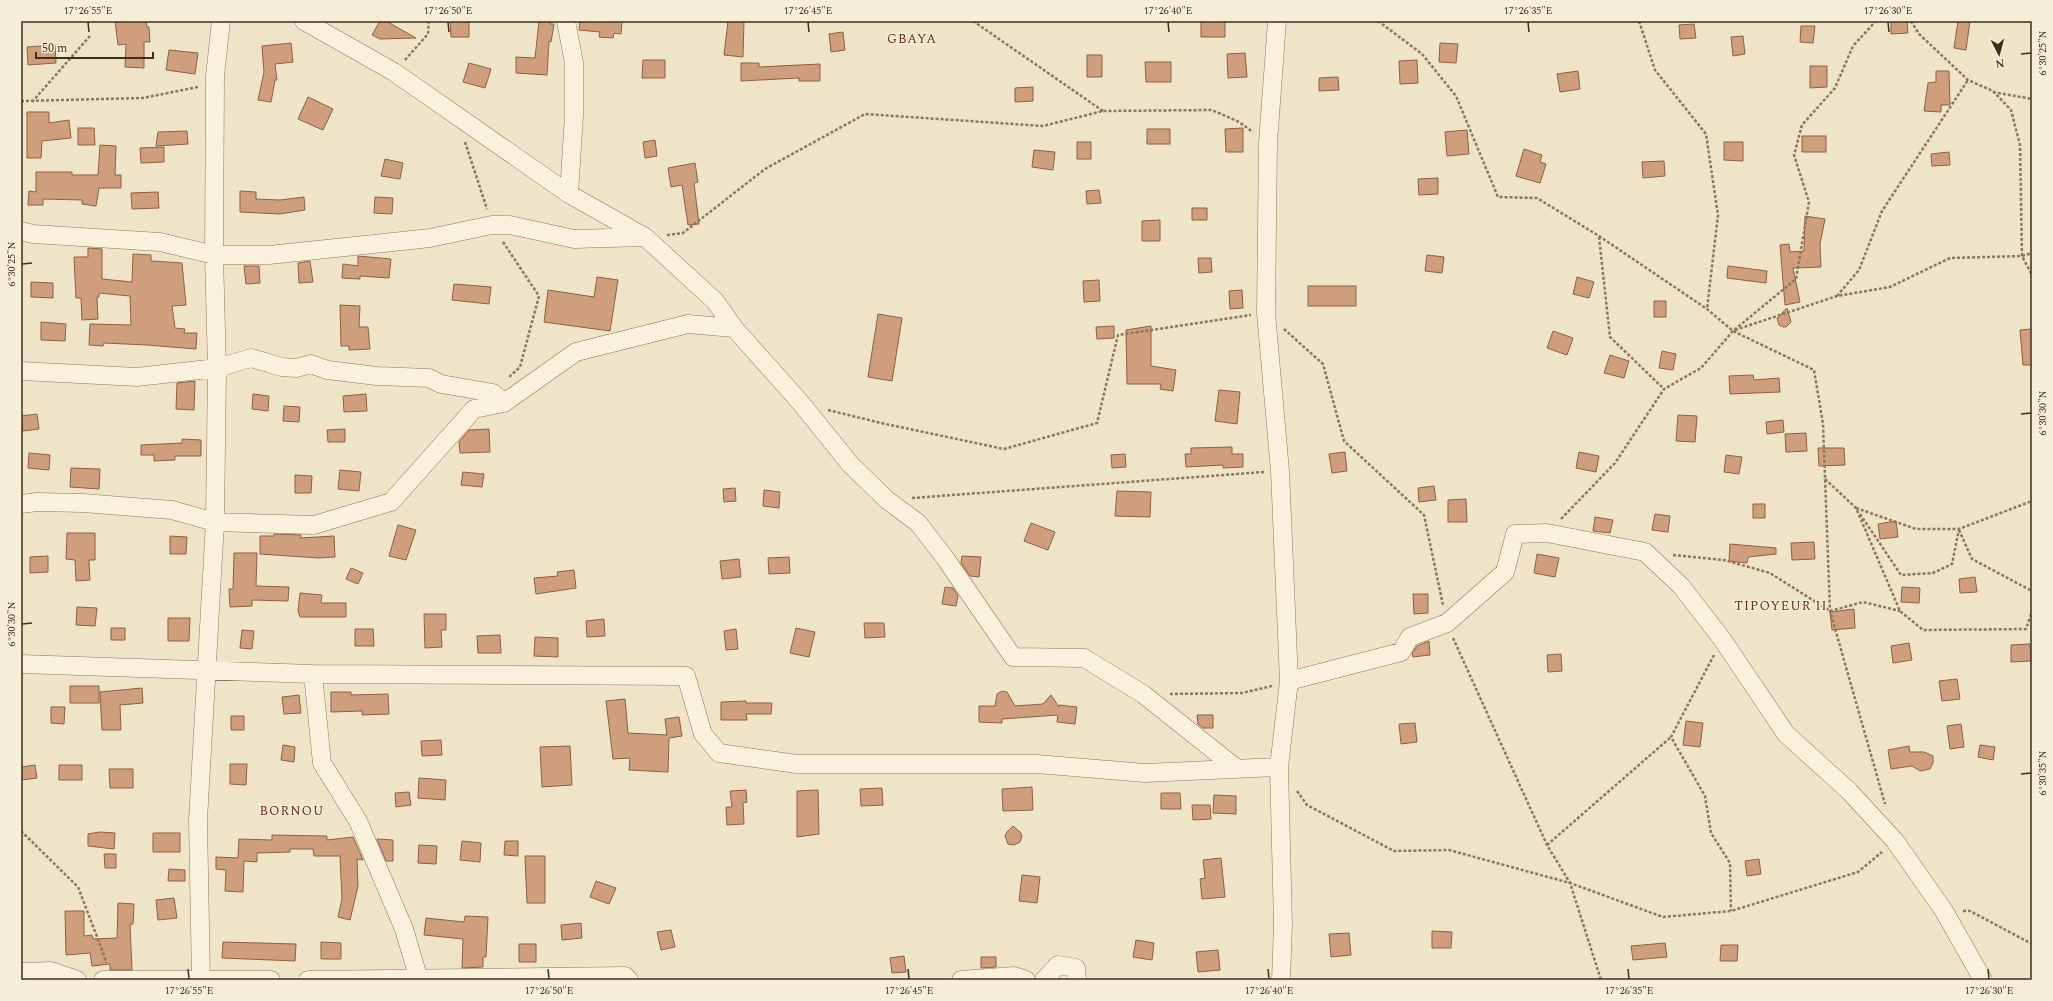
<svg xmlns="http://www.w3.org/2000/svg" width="2053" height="1001" viewBox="0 0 2053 1001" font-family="Spectral,serif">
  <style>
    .building { fill: #cf9f7d; stroke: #8d5f41 }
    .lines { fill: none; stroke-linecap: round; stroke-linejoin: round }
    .street-casing { stroke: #8d765c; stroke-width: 19 }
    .path { stroke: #8d765c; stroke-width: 2.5; stroke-dasharray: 3 2; stroke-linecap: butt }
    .street { stroke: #faf1dc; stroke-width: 18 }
    .ticks { fill: none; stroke: #3d2e20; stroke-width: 1.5 }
    .labels { text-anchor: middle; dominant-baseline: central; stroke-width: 3; stroke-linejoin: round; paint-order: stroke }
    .neighbourhood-label { font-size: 13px; letter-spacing: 1px; fill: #6b2e1e; stroke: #f7eed8 }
    .neatline { fill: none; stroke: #3d2e20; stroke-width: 1.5 }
    .ticks-label { font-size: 10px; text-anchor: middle; fill: #3d2e20 }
  </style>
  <rect width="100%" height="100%" fill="#f0e4c8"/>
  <path class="building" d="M115,21h31l1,6h2l1,15h-6v26l-19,-1 1,-23 -8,1z
    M380,21h6l30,17 -36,1 -8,-4z
    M450,21h19v16h-18z
    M539,21h11v3h4l-3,18 -2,-1 -2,34 -31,-2v-16l19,1z
    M580,21h42l-1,13 -7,-1 -1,5 -14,-1 1,-5 -21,-2z
    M728,21h16l-1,36 -19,-2z
    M1201,21h24v16h-24z
    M1891,21h16l1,12 -17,1z
    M1958,21h12l-4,29 -12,-2z
    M1694,24l2,14 -16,1 -1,-14z
    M1801,26h14l-2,17 -13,-1z
    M843,32l2,18 -14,2 -2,-18z
    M1743,36l2,18 -12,2 -2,-19z
    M291,43l2,19 -18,2 2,16h-2l-4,22 -13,-2 6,-28 -2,-26z
    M1440,43l18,1 -2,19 -17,-1z
    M55,45l1,18 -28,2 -1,-18z
    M169,50l29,3 -3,21 -29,-4z
    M1245,53l2,24 -19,1 -1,-24z
    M1087,55h15v22h-15z
    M643,60h22v18h-23z
    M1417,60l1,23 -18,1 -1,-23z
    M1145,62h26v20h-25z
    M469,63l22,6 -6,19 -22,-6z
    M741,63h18v4l61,-3v17h-21v-3l-58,3z
    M1810,66h17v21l-17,1z
    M1578,71l2,18 -20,3 -3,-18z
    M1936,71h13l1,34h-9v7l-17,-1 4,-28 8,-1z
    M1338,77l1,13 -20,1v-13z
    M1033,87v14l-18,1v-14z
    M308,97l25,12 -10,21 -25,-11z
    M27,112h22v11l20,-3 2,18 -29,3 -1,17h-14z
    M78,128h16l1,17h-17z
    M1243,128v24h-17l-1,-23z
    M1147,129h23v15h-23z
    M1467,130l2,24 -22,2 -2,-24z
    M187,131l1,13 -32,2 2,-14z
    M1802,136h24v16h-24z
    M655,140l2,16 -12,2 -2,-16z
    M1077,142h14v17h-14z
    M1724,142h19v19l-19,-1z
    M100,145l16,1 -1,29h6v13h-22l-3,18 -14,-2v-4l-39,-1v6h-15l1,-14 7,1v-20h36v3h26z
    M164,147v15l-23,1 -1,-15z
    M1524,149l18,6 -2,7 6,2 -6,19 -24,-7z
    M1034,150l21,2 -2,18 -21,-3z
    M1949,152l1,13 -18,1 -1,-12z
    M385,159l18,4 -3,16 -19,-3z
    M1664,161l1,15 -22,2 -1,-16z
    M695,163l3,19 -4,1 5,41 -11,1 -6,-40 -11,2 -3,-19z
    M1438,178v16l-19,1 -1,-16z
    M1099,190l2,13 -14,1 -1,-13z
    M240,191l16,1v7l24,1 24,-3 1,13 -25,4 -40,-2z
    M158,192l1,16 -27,1 -1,-16z
    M375,197l18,1 -1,16 -18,-1z
    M1192,208h15v12h-15z
    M1805,216l20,3 -5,25 1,23 -28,1 7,34 -15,3 -5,-60 9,-1 1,8 14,-1z
    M1160,220v21h-18v-20z
    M88,248l14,1v30l30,3 1,-28 18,1v6l31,2 4,42 -14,1 3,22 10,1 -1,4h13l-1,16 -49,-4 -43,-2 -1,3 -14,-1 1,-21 41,1 -1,-29 -31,-3v4h-2l1,22 -16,1 -1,-22h-5l-2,-41h14z
    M1427,255l17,2 -2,16 -17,-2z
    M358,256l33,3 -2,19 -29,-2v3l-18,-1 1,-14 15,2z
    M1198,258h13l1,14 -13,1z
    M310,261l3,21 -14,1 -1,-20z
    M244,266h15l1,17 -14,1z
    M1728,266l39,5 -1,12 -39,-5z
    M597,277l21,3 -8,51 -66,-9 4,-32 46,7z
    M1577,277l17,5 -5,16 -16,-4z
    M1099,280l1,21 -16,1 -1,-21z
    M31,282l22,1v15l-22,-1z
    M454,284l37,3 -2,17 -37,-4z
    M1308,286h48v20h-48z
    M1242,290l1,18 -13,1 -1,-18z
    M1654,301h12v16h-12z
    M340,305l20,1 -1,21h9l2,22 -21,1v-4h-8z
    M1787,308l4,14 -5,5h-3l-4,-2 -2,-7z
    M878,314l24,4 -10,63 -24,-4z
    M41,322l25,2 -1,17 -24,-1z
    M1114,326v12l-17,1 -1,-12z
    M1151,326v40l25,4 -3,21 -13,-2 1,-5h-34l-1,-54z
    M2032,329v36h-9l-3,-35z
    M1553,331l20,7 -6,17 -20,-7z
    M1662,351l14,3 -3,16 -14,-2z
    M1610,355l19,6 -5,17 -20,-5z
    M1753,375l1,5 25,-2 1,14 -50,2 -1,-18z
    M195,381l-1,29 -18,-1 1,-26z
    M1219,390l21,2 -3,32 -22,-3z
    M253,394l16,2 -1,15 -16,-2z
    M366,394l1,17 -23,1 -1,-16z
    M284,406l16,1 -1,15 -16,-1z
    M37,414l2,15 -16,2 -2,-15z
    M1678,415l19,1 -2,26 -19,-1z
    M1783,420l1,12 -17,2 -1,-12z
    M345,429v13h-17l-1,-12z
    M489,429l1,23 -30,1 -1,-11 10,-12z
    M1806,433l1,18 -21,1 -1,-18z
    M182,439l19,1v16h-26v4l-21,1v-6h-13v-10l41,-2z
    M1232,447v7h11v13l-20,1v-3l-37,2 -1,-13h6v-6z
    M1818,448h26l1,17 -26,1z
    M1345,452l2,19 -15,2 -3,-19z
    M1579,452l20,4 -3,16 -20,-4z
    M29,453l21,2 -1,15 -21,-2z
    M1125,454l1,13 -14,1 -1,-13z
    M1726,455l16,2 -3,17 -15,-2z
    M71,468l29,1 -1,20 -29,-2z
    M340,470l21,2 -2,19 -21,-2z
    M463,472l21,2 -2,13 -21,-2z
    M295,475l17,1 -1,17h-16z
    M1434,486l2,14 -17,2 -1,-14z
    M735,488l1,13 -12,1 -1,-13z
    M764,490l16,2 -1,16 -16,-2z
    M1117,491l34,1 -1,25 -35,-1z
    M1466,499l1,23h-19v-22z
    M1753,504h12v14h-12z
    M1655,514l15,2 -2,16 -16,-2z
    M1595,517l18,3 -3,13 -17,-2z
    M1896,521l2,16 -18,2 -2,-15z
    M1031,523l24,9 -7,18 -24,-9z
    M398,525l18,5 -10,30 -17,-4z
    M67,533h28v27h-6l1,20 -14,1 -1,-21 -9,-1z
    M274,534l27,1v3l33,-2 1,21 -16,1 -59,-4v-18h14z
    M170,536l17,1 -1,17h-16z
    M1814,542l1,17 -23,1 -1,-17z
    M1730,544l46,4v6l-28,3 -1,6 -18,-2z
    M234,553h23l-1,33 33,1 -1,14 -36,-1v6l-22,1 -1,-18h4z
    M1537,554l22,4 -4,19 -21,-4z
    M48,556v16l-18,1v-16z
    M962,556l19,1 -2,20 -9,-1 -9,-13z
    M789,557l1,16 -21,1 -1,-16z
    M739,559l2,18 -19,2 -2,-18z
    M351,568l12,5 -5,11 -12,-5z
    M574,570l2,18 -40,6 -2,-16 24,-2 -1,-4z
    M1975,577l2,15 -17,1 -1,-14z
    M945,587l8,1 5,8 -2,10 -14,-2z
    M1902,587l18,1 -1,15 -18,-1z
    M300,593l22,2 -1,8h25v14h-46l-2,-6z
    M1413,594h15v19l-14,1z
    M77,607l20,1 -2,18 -19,-1z
    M1854,609l1,19 -23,2 -2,-18z
    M424,614h22v16h-5l1,17 -17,1z
    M168,618h22l-1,23h-21z
    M604,619l1,17 -18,1 -1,-16z
    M864,623h20l1,14 -20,1z
    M111,628h14v12h-14z
    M796,628l19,4 -6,25 -19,-4z
    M355,629h18l1,17h-19z
    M736,629l2,20 -12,1 -2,-19z
    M242,630l12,1 -2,18 -12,-1z
    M500,635l1,18h-23l-1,-17z
    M535,637l23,1v19l-24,-1z
    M1429,641l1,14 -17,2 -1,-4 5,-7z
    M1909,643l3,17 -19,3 -2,-17z
    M2030,644l1,17 -20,1v-17z
    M1561,654l1,17 -14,1 -1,-17z
    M1957,679l3,20 -18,2 -3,-20z
    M70,686h29v17h-29z
    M142,688l1,15 -23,2 1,25h-19l-2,-38z
    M1002,691l5,1 8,14 28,-2 8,-9 8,12v-2l18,2 -2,17 -18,-2 1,-7 -56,4v4l-23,-1v-16h16l2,-12z
    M331,692h20v3l37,-1 1,20 -27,1v-4l-31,1z
    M299,695l2,18 -17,1 -2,-17z
    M625,699l3,34 39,2 -2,-16 14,-2 3,19 -13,2 -1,34 -39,-2 1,-12 -17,1 -7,-58z
    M746,701v2h26l-1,11h-25l1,6h-26v-18z
    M51,707h14l-1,17 -13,-1z
    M1197,715h16v13h-10l-5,-4z
    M231,716h13v14h-13z
    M1686,721l17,2 -3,24 -17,-2z
    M1415,723l2,19 -16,2 -2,-20z
    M1961,724l3,23 -14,2 -3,-23z
    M441,740l1,15 -20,1 -1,-15z
    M283,745l12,2 -1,15 -13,-2z
    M1980,745l15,2 -2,13 -15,-3z
    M570,746l2,39 -30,2 -2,-40z
    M1909,746l1,6h14l9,4v7l-3,6 -10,2 -8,-5 -21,3 -3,-19z
    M230,764h17l-1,21 -16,-1z
    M35,765l2,13 -15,2 -1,-13z
    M59,765h23v15h-23z
    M109,769h24v19h-23z
    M419,778l27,2 -1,20 -27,-2z
    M1032,787l1,23 -30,1 -1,-22z
    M882,788l1,17 -22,1 -1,-17z
    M746,790l1,12 -4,1 1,21 -17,1 -1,-18h6l-2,-16z
    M818,790l1,44 -22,3v-46z
    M409,792l2,13 -15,2 -1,-14z
    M1161,793h19l1,16h-20z
    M1214,795l22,1v18l-23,-1z
    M1192,805h18l1,14 -18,1z
    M1013,826l7,6 2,4 -2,6 -6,3 -6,-1 -3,-8 2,-4z
    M100,832l15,1 -1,16 -26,-3v-12z
    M153,833h27v19h-27z
    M272,835l55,1v4l26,-3 10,23 -6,-1 1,27 -8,34 -12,-3 4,-18 -2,-43h-26l-1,-7h-23v3l-33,1v9l-13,-1 -1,31 -18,-1 1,-21 -10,-1v-12l22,1 1,-19 33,1z
    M377,839l16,1v21h-7z
    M462,841l19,2 -1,19 -20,-2z
    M505,841h13v15l-14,-1z
    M419,845l18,1 -1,18 -18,-1z
    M104,854h12v14h-11z
    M525,856h20v47h-18z
    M1221,858l4,39 -23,2 -2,-20 5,-1 -2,-18z
    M1759,859l2,15 -14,2 -2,-15z
    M169,869l16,1v11h-17z
    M1022,875l18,2 -3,26 -18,-2z
    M596,881l20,7 -7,16 -19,-7z
    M174,898l3,20 -19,2 -2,-20z
    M118,903l16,1 -1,20h-3l2,46h-22v-6l-18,2 -2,-13 -24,2 -1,-44h19v25l8,-1 1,4 24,-1z
    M465,916l23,1 -2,40h-3v10l-21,1 1,-29 -39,-4 2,-17 38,4z
    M581,923l1,15 -20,2 -1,-15z
    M671,930l4,17 -14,3 -4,-18z
    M1432,931l20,1 -1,16h-19z
    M1349,933l2,22 -20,2 -2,-23z
    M1136,940l18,3 -2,17 -19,-3z
    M223,942l73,2 -1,17 -73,-3z
    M321,942l20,1v16h-20z
    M1665,943l2,14 -34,3 -2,-14z
    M519,944h17v18h-17z
    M1721,945h17l-1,16h-17z
    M1218,950l2,20 -22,2 -2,-20z
    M904,956l2,16 -14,1 -2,-15z
    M981,957h15v10l-15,1z"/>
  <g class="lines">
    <g class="street-casing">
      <path id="street" d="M304,21l90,51 175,122 76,43 70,64 19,27 66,74 50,62 37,36 31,23 27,35 68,99 71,1 59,36 93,74
        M566,21l8,42v52l-5,79
        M1277,21l-9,122 -2,170 14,158 9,210 -10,86 4,157 -2,56
        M21,231l12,3 127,8 54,13h55l105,-11 56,-6 62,-13h18l64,14 71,-2
        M21,371l116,6 80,-9 34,-10 31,9 14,1 15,-4 16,6 50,6 52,2 12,6 52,9 11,10
        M21,504l16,-2 46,1 89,7 43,12 99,3 77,-23 83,-93 30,-6 72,-51 112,-28 46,4
        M21,664l292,10 373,2 17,58 16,19 78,11h240l108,9 134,-6
        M313,674l9,89 36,58 46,108 15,51
        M1289,681l112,-29 9,-15 37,-14 58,-51 10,-38 32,-1 98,19 36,34 41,53 64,95 63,57 46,50 49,70 39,69
        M21,972l30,-1 26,9
        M103,980h168
        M201,980l-3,-160 17,-298 2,-154 -3,-113 1,-179 6,-55
        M308,980l317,-4 4,4
        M961,980l53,-4 12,4
        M1044,980l14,-15 18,3 1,12"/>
    </g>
    <path class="path" d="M973,21l130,90
      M1378,21l44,33 34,42 42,101 39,1 62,38 108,73 26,22 81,39 9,54 7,187 55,193
      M1639,21l16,49 51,64 12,81 -11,94
      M1911,21l8,13 49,46 25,11 18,19 9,35 2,111 10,19
      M405,60l23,-26 1,-13
      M1993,92l39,7
      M21,101l122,-3 55,-11
      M32,102l58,-66
      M465,142l22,67
      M667,235l16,-2 82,-64 100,-55 178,12 60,-15 109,-1 27,12 14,10
      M1599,237l11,100 54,52
      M503,242l36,54 -19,71 -12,11
      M1837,296l22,-26 23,-59 86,-131
      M1284,329l39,35 21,77 80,74 19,90
      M1735,330l102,-34 53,-9 60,-29 72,-2 10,-3
      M828,410l53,13 123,26 93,-26 21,-88 133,-20
      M1825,479l31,29 44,103 23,19 103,-1 6,-18
      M912,498l352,-26
      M1856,508l60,21h43l73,-28
      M1860,514l41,61 32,-2 19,-9 7,-35
      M1561,519l54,-56 49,-74 37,-21 32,-37 63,-52 13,-77 -15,-47 8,-30 33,-37 18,-42 23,-25
      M1959,530l13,29 60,32
      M1673,555l51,5 46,13 60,38 33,-9 37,9
      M1453,638l94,207 23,38 31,97
      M1714,655l-43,82 34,59 6,37 19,30 1,48
      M1170,694l72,-1 30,-7
      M1297,791l10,14 87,46 55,-1 121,33 93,34 68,-6 127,-39 24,-20
      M21,831l57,56 26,68 2,8
      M1547,845l124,-108
      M1963,911h7l62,33"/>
    <use href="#street" class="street"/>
  </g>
  <path class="ticks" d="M88,22l1,10M448,22l1,10M808,22l1,10M1168,22l1,10M1528,22l1,10M1888,22l1,10M2021,54l10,-1M22,264l10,-1M2021,414l10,-1M22,624l10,-1M2021,774l10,-1M188,969l1,10M548,969l1,10M908,969l1,10M1268,969l1,10M1628,969l1,10M1988,969l1,10"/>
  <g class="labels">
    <g class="neighbourhood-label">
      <text x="912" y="39">GBAYA</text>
      <text x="1781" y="606">TIPOYEUR II</text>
      <text x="292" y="811">BORNOU</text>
    </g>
  </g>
  <rect width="2053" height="1001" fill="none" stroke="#f7eed8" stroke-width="44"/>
  <g transform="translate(1999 54) rotate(174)" stroke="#f7eed8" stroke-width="3" paint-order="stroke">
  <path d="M0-3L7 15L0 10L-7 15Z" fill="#3d2e20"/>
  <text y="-6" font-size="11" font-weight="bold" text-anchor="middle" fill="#3d2e20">N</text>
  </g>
  <path d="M36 52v6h117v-6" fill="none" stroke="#3d2e20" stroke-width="2"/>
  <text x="42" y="52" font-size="12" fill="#3d2e20" stroke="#f7eed8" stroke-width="3" paint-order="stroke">50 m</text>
  <rect x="22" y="22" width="2009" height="957" class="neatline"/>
  <g class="ticks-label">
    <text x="88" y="14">17°26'55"E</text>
    <text x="448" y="14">17°26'50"E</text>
    <text x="808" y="14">17°26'45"E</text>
    <text x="1168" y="14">17°26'40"E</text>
    <text x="1528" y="14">17°26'35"E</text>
    <text x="1888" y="14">17°26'30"E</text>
    <text transform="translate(2042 53) rotate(-90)" y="4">6°30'25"N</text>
    <text transform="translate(11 264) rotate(-90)" y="4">6°30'25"N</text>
    <text transform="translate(2042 413) rotate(-90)" y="4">6°30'30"N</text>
    <text transform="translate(11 624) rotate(-90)" y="4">6°30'30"N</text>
    <text transform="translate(2042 773) rotate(-90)" y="4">6°30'35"N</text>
    <text x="189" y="994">17°26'55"E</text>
    <text x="549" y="994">17°26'50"E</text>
    <text x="909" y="994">17°26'45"E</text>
    <text x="1269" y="994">17°26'40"E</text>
    <text x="1629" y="994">17°26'35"E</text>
    <text x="1989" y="994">17°26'30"E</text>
  </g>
</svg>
